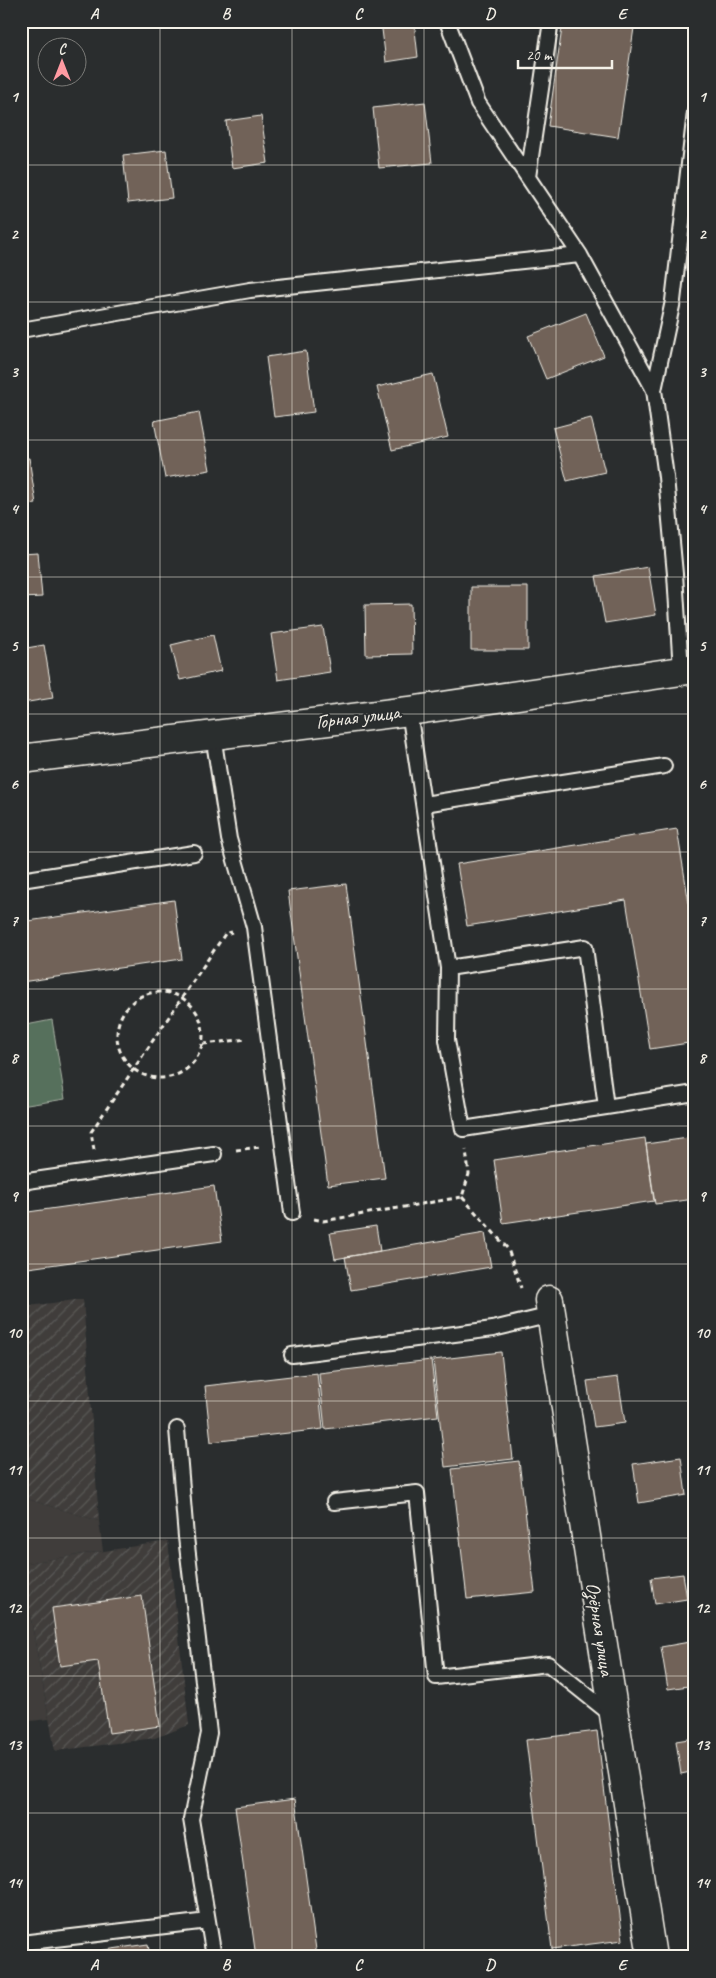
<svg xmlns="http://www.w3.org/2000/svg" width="716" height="1978" viewBox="0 0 716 1978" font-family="Caveat,sans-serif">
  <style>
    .built { fill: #3f3d3b }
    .industrial { fill: url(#industrial-furrows) }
    .garden { fill: #576f5c; stroke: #a6b0a2 }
    .building { fill: #716258; stroke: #f4f1e8 }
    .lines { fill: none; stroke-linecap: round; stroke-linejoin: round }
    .service-casing { stroke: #f4f1e8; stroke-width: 18 }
    .minor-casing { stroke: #f4f1e8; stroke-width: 31 }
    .path { stroke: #f4f1e8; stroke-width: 3; stroke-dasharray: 5 4; stroke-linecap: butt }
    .service { stroke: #2a2d2e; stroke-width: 14 }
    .minor { stroke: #2a2d2e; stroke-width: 28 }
    .grid { fill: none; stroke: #f4f1e8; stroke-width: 1; stroke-opacity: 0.55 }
    .labels { text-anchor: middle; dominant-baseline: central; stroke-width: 4; stroke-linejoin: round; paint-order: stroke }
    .street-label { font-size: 20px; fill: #f4f1e8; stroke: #2a2d2e }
    .neatline { fill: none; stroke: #f4f1e8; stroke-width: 2 }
    .grid-label { font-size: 16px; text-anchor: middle; font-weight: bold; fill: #f4f1e8 }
  </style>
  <defs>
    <pattern id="industrial-furrows" width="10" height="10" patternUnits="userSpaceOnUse" patternTransform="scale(1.25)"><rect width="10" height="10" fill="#3f3d3b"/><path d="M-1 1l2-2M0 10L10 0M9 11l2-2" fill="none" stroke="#5b5a57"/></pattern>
  </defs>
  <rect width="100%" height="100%" fill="#2a2d2e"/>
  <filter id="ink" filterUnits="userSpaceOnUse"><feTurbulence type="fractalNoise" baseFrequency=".02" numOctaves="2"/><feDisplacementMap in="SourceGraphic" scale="10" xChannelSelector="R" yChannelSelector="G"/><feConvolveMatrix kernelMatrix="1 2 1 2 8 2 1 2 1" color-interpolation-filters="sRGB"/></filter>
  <g filter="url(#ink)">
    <path class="built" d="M21,1497l78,24 4,30 -82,13 28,155 -28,3z"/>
    <path class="industrial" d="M83,1299l16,222 -78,-24v-190z
      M168,1541l21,184 -34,13 -100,13 -34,-187z"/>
    <path class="garden" d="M52,1020l13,79 -44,7v-80z"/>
    <path class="building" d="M381,21h33l4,36 -32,5z
      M563,21h72l-17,116 -70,-11z
      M425,102l7,61 -53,5 -6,-60z
      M261,116l7,47 -36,5 -6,-47z
      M166,150l6,48 -44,5 -5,-48z
      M586,313l18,43 -58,23 -18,-43z
      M306,351l8,61 -40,5 -8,-60z
      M433,374l15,63 -56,13 -15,-63z
      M199,412l11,58 -45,8 -11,-57z
      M591,418l14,54 -38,9 -14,-53z
      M29,458l7,46 -15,2v-47z
      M38,553l4,44 -21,1v-44z
      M648,567l8,48 -51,8 -9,-47z
      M471,587h57v63h-57z
      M411,604l1,50 -46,1 -1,-50z
      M323,627l7,45 -52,8 -7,-46z
      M213,635l8,36 -41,9 -9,-35z
      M44,645l9,53 -31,5 -1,-54z
      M677,829l18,112v101l-45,7 -24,-149 -159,26 -10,-62z
      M346,884l39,294 -57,7 -40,-294z
      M174,900l8,59 -161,23v-60z
      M695,1137v62l-40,5 -9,-60z
      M645,1138l9,63 -151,22 -9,-63z
      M214,1186l8,55 -201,28v-56z
      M376,1226l4,25 -45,8 -5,-26z
      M485,1233l6,34 -140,23 -6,-33z
      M501,1352l12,107 -68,8 -12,-107z
      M431,1360l7,56 -113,13 -6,-56z
      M317,1373l6,56 -112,13 -6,-56z
      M618,1377l7,46 -31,4 -7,-46z
      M681,1457l5,38 -47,8 -6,-39z
      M519,1461l16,131 -68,7 -15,-130z
      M683,1574l4,25 -32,5 -4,-26z
      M142,1596l18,130 -51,7 -11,-72 -38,5 -8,-58z
      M695,1641v44l-27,4 -7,-42z
      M597,1731l26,209 -71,9 -26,-209z
      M695,1738v33l-14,3 -5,-33z
      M295,1799l22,158h-61l-21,-150z
      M148,1944l2,13h-96z"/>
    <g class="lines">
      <g class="service-casing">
        <path id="service" d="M447,21l31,82 102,152 74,135 12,87 9,97 6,97
          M528,177l23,-156
          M21,330l229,-40 330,-35
          M654,390l19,-89 22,-189
          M409,711l39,257 -1,72 16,89 143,-22 -21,-160 -137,21
          M213,735l16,104 25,88 38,286
          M424,804l240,-38
          M21,880l173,-27
          M606,1107l89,-14
          M21,1182l193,-28
          M292,1355l201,-26 58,-14
          M177,1429l9,108 23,196 -18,86 23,138
          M334,1502l83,-9 19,184 112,-13 65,52
          M21,1943l187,-22"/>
      </g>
      <g class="minor-casing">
        <path id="minor" d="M21,759l388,-48 286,-42
          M549,1300l103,657"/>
      </g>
      <path class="path" d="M117 1035a43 43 0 1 1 86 0a43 43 0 1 1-86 0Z
        M203,1044l44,-5
        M94,1150l-3,-18 134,-198 7,-2
        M236,1150l24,-3
        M462,1197l46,52 13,39
        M314,1219l9,2 139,-24 7,-23 -3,-24"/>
      <use href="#service" class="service"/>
      <use href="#minor" class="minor"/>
    </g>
  </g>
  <path class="grid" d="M160,21v1936M292,21v1936M424,21v1936M556,21v1936M21,165h674M21,302h674M21,440h674M21,577h674M21,714h674M21,852h674M21,989h674M21,1126h674M21,1264h674M21,1401h674M21,1538h674M21,1676h674M21,1813h674"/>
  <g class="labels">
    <g class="street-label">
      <text transform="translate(358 717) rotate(-7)">Горная улица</text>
      <text transform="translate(600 1629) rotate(81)">Озёрная улица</text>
    </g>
  </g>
  <rect width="716" height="1978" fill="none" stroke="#2a2d2e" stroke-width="55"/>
  <g transform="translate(62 62)"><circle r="24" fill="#2a2d2e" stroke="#7b7b78"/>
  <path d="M0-4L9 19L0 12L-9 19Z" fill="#ff9aa2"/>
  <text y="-8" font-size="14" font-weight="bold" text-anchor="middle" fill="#f4f1e8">С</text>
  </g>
  <path d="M518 60v8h94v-8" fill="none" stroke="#f4f1e8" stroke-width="2.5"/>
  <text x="526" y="60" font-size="15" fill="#f4f1e8" stroke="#2a2d2e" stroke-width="4" paint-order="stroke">20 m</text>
  <rect x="28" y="28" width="660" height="1922" class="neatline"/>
  <g class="grid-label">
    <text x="94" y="19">A</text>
    <text x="226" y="19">B</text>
    <text x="358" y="19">C</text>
    <text x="490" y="19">D</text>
    <text x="622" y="19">E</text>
    <text x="14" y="102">1</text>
    <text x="702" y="102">1</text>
    <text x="14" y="239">2</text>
    <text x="702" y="239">2</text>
    <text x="14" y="377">3</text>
    <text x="702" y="377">3</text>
    <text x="14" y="514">4</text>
    <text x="702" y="514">4</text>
    <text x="14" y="651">5</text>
    <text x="702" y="651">5</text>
    <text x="14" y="789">6</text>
    <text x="702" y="789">6</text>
    <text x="14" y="926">7</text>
    <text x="702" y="926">7</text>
    <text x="14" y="1063">8</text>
    <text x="702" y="1063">8</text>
    <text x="14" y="1201">9</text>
    <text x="702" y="1201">9</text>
    <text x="14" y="1338">10</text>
    <text x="702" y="1338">10</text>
    <text x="14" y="1475">11</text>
    <text x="702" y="1475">11</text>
    <text x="14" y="1613">12</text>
    <text x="702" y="1613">12</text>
    <text x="14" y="1750">13</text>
    <text x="702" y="1750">13</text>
    <text x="14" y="1888">14</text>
    <text x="702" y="1888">14</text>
    <text x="94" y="1970">A</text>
    <text x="226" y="1970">B</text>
    <text x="358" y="1970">C</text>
    <text x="490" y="1970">D</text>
    <text x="622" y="1970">E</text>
  </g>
</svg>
